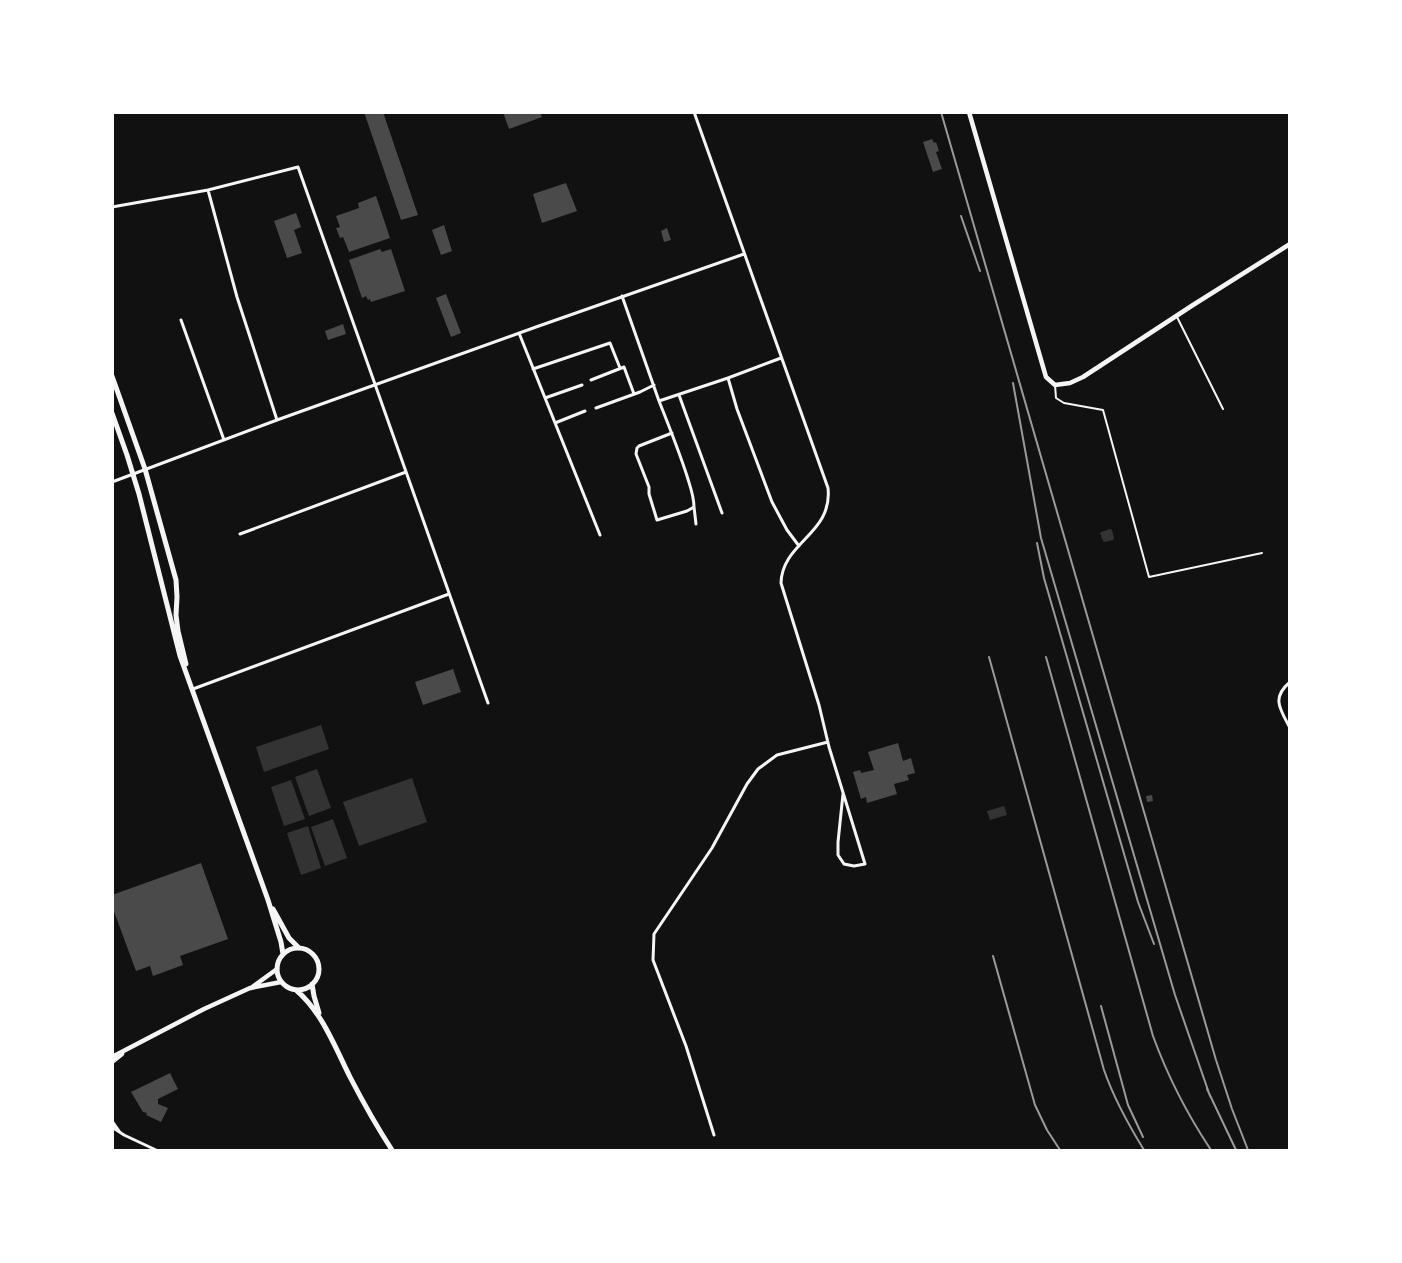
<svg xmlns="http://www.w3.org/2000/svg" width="1402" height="1263" viewBox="0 0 1402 1263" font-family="'Space Grotesk',sans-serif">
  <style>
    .water { fill: #333 }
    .building { fill: #4a4a4a }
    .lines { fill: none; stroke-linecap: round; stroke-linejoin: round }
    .service { stroke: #f5f5f5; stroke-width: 2 }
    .minor { stroke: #f5f5f5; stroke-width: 3 }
    .tertiary { stroke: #f5f5f5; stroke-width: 4.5 }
    .secondary { stroke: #f5f5f5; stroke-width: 5 }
    .rail { stroke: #9a9a9a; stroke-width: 2 }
  </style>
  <rect width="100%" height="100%" fill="#111"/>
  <path class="water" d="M1110,529l2,1 2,8 -1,2 -8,2 -2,-1 -3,-8 1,-1z
    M321,725l8,24 -65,23 -8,-25z
    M317,769l14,39 -22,8 -14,-39z
    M412,778l15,44 -68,24 -16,-44z
    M291,780l14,39 -21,7 -13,-39z
    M1004,806l3,9 -17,5 -3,-9z
    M333,819l14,39 -22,8 -14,-39z
    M308,826l13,42 -20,7 -14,-42z"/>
  <path class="building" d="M364,112h19l35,103 -17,5z
    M503,112h37l2,5 -33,12z
    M932,139l2,4 2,-1 3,9 -3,1 6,17 -9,3 -10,-30z
    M566,183l11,28 -35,12 -9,-29z
    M376,196l14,42 -41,14 -6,-15 -3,1 -4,-10 4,-1 -4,-11 23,-8 -1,-5z
    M296,213l5,14 -7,3 8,23 -15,5 -13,-37z
    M444,225l8,26 -11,4 -9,-25z
    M667,228l4,12 -7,2 -3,-11z
    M380,249l2,3 9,-3 14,42 -34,11 -1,-3 -2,1 -2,-4 -4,2 -13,-38z
    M446,294l15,39 -10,4 -15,-39z
    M343,324l3,10 -18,6 -3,-9z
    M453,669l8,23 -38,13 -8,-23z
    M898,743l5,18 8,-3 4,15 -8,2 2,5 -15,4 3,10 -30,9 -1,-6 -5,2 -8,-27 7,-2 1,3 13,-3 -6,-18z
    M1152,795l1,6 -6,1 -1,-6z
    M201,863l27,76 -48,17 3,9 -30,11 -3,-10 -14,5 -24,-65v-11z
    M170,1073l8,16 -20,10v5l10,4 -7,14 -15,-7 1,-2 -4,-1 -12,-20z"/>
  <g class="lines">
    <path class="service" d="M1177,317l46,92
      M1055,385l1,13 8,5 39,7 46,167 113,-24"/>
    <path class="minor" d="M694,112l134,376c5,46 -46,54 -47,95l38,122 10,42 36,117 -11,2 -10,-2 -6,-9v-13l5,-48
      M208,190l29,107 40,123
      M112,207l96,-17 90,-23 190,536
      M622,296l37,105
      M181,320l43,120
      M519,333l81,202
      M533,369l77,-26 10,25
      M728,378l53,-20
      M591,380l33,-13 10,27
      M679,395l43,118
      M545,398l37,-13
      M596,408l44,-16 14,-7
      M555,423l30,-12
      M672,433l-33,13 -2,2 -1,6 13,33v7l8,26 30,-9 7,-4c0,-11 -4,-21 -7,-31 -8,-25 -18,-50 -28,-75l69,-23 9,31 35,93 15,28 12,16
      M112,482l165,-62 259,-93 208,-73
      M694,507l2,17
      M240,534l166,-62
      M1290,682c-19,16 -10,27 0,46
      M193,689l256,-95
      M112,1121l7,10
      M112,1127l12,8 32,15
      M714,1135l-28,-89 -33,-86 1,-26 58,-86 35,-64 11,-15 19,-14 51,-13"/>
    <path class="tertiary" d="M969,112l77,265 9,8 15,-2 13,-6 110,-72 97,-61
      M251,988l26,-19
      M112,1057l92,-48 46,-21 31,-6
      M112,1062l10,-8"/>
    <path class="secondary" d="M112,376l33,93 31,111 1,17 -1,18 2,16 8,33
      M112,413l15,42 12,39 41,162 88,244 13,42 2,12
      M273,909l16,29 10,10
      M277 969a21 21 0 1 1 42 0a21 21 0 1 1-42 0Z
      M312,984l2,12 5,17
      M296,990c26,22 39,57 54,87 13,25 27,50 42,73"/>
    <path class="rail" d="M941,112l275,948 16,49 16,41
      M961,216l19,55
      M1013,383l28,155 134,457 35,101
      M1037,543l7,35 94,324 16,42
      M989,657l115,413c10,29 24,54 40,80
      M1046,657l107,379c15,41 34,78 58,114
      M993,956l42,149 12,25 13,20
      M1101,1006l27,99 15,32
      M1207,1089l29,61"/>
  </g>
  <rect width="1402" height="1263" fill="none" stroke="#ffffff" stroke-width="228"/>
</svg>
